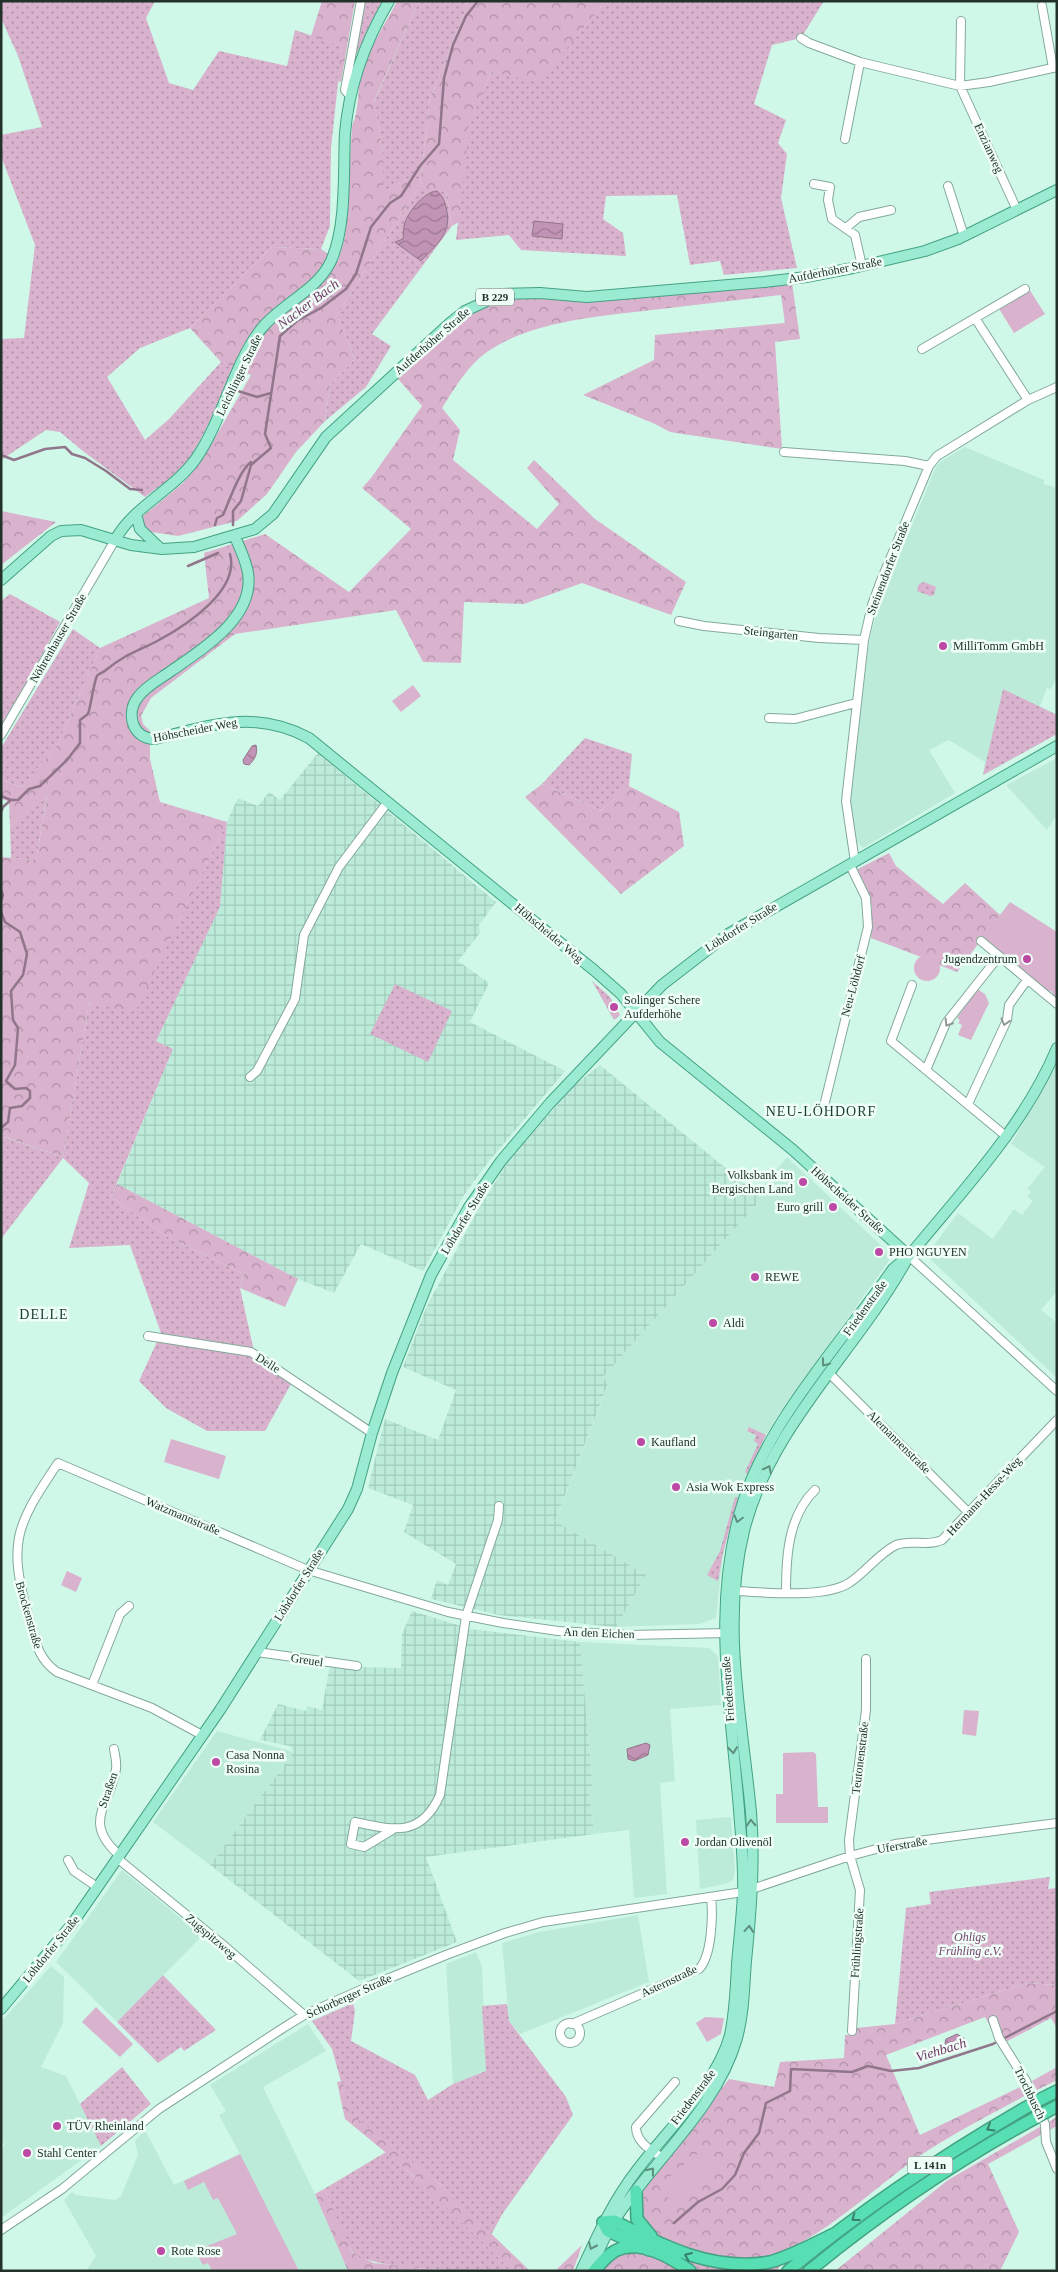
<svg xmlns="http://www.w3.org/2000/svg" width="1058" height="2272" viewBox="0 0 1058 2272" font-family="'Times New Roman',serif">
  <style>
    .built { fill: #bcebd9 }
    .industrial { fill: url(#industrial-grid) }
    .grass { fill: url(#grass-dots) }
    .forest { fill: url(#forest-crowns) }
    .park { fill: #d9b2ce }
    .water { fill: url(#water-waves); stroke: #91768b }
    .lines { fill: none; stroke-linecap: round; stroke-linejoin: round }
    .stream { stroke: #91768b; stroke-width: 2.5 }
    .minor-casing { stroke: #83a99a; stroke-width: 10 }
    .major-casing { stroke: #44a283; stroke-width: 12 }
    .highway-casing { stroke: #44a283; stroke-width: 14 }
    .minor { stroke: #fff; stroke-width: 8 }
    .major { stroke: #9aebd1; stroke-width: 10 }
    .highway { stroke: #57deb3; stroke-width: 11 }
    .highway-bridge-casing { stroke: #44a283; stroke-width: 14; stroke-linecap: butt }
    .highway-bridge { stroke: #57deb3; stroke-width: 11 }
    .oneway { stroke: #909895 }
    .oneway2 { stroke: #5e8e7e }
    .oneway3 { stroke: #3a7f68 }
    .poi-dot { fill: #bc49a4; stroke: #effff8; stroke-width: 2 }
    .labels { text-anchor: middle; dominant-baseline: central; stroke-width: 5; stroke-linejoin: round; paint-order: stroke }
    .shield { fill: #effff8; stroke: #607068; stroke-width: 1 }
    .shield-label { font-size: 11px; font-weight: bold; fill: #22322b }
    .street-label { font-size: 12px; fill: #22322b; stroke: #effff8 }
    .poi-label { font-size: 12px; fill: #22322b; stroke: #effff8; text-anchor: start }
    .park-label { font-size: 12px; font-style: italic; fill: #773d6a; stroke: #effff8 }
    .water-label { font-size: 14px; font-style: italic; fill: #743a66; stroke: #effff8 }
    .neighbourhood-label { font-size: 14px; letter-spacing: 1px; fill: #193c30; stroke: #effff8 }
  </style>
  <defs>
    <pattern id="industrial-grid" width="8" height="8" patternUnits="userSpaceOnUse" patternTransform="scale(1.25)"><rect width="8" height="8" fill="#bcebd9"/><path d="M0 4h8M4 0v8" fill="none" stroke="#a1caba"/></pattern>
    <pattern id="grass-dots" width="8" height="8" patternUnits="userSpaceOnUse" patternTransform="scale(1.25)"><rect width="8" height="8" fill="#d9b2ce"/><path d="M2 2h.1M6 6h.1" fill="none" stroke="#b091a7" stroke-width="1.8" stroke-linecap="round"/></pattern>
    <pattern id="forest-crowns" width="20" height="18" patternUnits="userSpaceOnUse" patternTransform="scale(1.25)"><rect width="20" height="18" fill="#d9b2ce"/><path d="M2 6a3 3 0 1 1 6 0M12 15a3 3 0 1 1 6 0" fill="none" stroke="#b091a7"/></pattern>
    <pattern id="water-waves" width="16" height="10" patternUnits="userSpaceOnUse" patternTransform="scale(1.25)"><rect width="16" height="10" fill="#c193b4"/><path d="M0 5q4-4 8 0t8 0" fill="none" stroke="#9c7993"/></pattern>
  </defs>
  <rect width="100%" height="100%" fill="#d0f8e8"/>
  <path class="built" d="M965,447l79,33v4l13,4v189l-6,12 -4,-1 -7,18 17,9v19l-74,41 2,-13 -36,-22 -20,10 26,43 -92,55 -7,-7 -6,-32 1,-21 18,-146 7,-29 59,-144 5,-7z
    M1057,758v56l-10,16 -41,-45z
    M1057,1064v227l-16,19 16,13v55l-127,-119 -2,-6 30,-40 35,26 21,-30 8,6 11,-14 -6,-5 4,-4 -4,-3 18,-22 -34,-23z
    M787,1157l98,92 4,12 -106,147 -17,27 -19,39 -15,43 -9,36 -7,65 -17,6 -83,3 30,-52 -91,-53 53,-137 -5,-8 159,-179 -5,-5z
    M580,1642l129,6 9,8 3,49 -51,4 5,72 -15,2 7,111 -33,4 -5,-68 -35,4 -5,-44 4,-1z
    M217,1731l77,21 -84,113 -57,-43z
    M731,1817l4,52 -2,11 -8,4 -25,5 -4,-69z
    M122,1870l80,66 -85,86 -61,-60z
    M638,1915l11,67 -129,52 -11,-13 -7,-78 37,-11z
    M476,1952l6,14 4,105 -33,13 -7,-120z
    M51,1966l13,11 -1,46 -22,44 25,9 35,70 -100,72v-67l4,-7 -4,-2v-120z
    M308,2024l18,27 -63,36 52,107 33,77h-262l10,-15 -32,-56 8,-8 4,3 39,5 6,-4 17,-41 -3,-14 10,-11 29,55 66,-31 -21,-39 7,-4 -16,-26z"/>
  <path class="industrial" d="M318,753l178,149 -17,23 1,8 -22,28 31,22 -19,39 95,49 -76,90 -25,34 -41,76 -62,-27 -27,49 -36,-14 -181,-95 56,-135 -17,-8 64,-134 7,-85 11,-24 20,8 11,-14 11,8z
    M600,1065l162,133 -159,179 5,7 -53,137 91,54 -30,52 -117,-12 -68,-16 6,-19 11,5 8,-21 -52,-32 9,-27 -45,-17 17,-69 53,21 18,-50 -53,-23 23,-59 50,-95 36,-58 63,-70z
    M412,1611l59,18 109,13 13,148 -4,1 5,43 -168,23 31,85 -98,39 -149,-116 84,-113 -4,-6 -30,-6 18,-36 28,7 1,-5 15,4 8,-46 28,3 43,1 1,-34z"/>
  <path class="grass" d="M1,1h154l-9,17 23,65 24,7 26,-39 68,15 8,-36 47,16 -11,102 -1,78 -9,23 -49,-2 -82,81 -50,20 -33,29 38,63 24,-21 52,-57 12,5c-12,28 -33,83 -54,104 -9,9 -23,17 -34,26l-61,-45 -24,-20 -14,-2 -45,30v-121l23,-1 11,-93 -34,-89 2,-12 -2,-9 41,-8 -24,-71 -17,-38z
    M365,1h17l-26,54 -2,-2z
    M419,1h50l-39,97 -10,86 26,8 6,34 -80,108 19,12 -25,41 -41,34 5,-36 25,-26 -18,-44 83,-130 -11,-7 -27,16 1,-42 -9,-50z
    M606,1h218l-23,37 -29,7 -18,59 32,16 -8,23 9,11 -6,44 16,70 -73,7 -4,-14 -30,4 -13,-70 -71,1 -3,23 20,14 3,23 -105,-6 -12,-15 -53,5 13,-116 22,-52 48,9z
    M924,582l12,5 -2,8 -4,1 -13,-5 2,-7z
    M10,594l50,28 -59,107v-128z
    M73,629l27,19 -42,96 -36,43 -21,-7v-32z
    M1003,689l54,26v19l-74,41z
    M585,738l47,16 -3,32 -28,25 -59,-27z
    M47,794l-11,66 -25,-2 -1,-32z
    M227,822l-7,85 -64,134 17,8 -62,148 55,39 78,38 -4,14 13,59 -1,10 39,27 -26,47h-58l-41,-23 -27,-27 22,-48 -31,-88 -61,3 20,-65 -26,-25 -62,81v-95l3,-7 59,20 26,-154 46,8z
    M592,981l18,16 10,18 -6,5z
    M395,984l57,27 -24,51 -58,-28z
    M749,1427l17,8 -19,39 -2,-2 13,-28 -4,-3 2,-6 -9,-4z
    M735,1497l3,1 -15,55 -5,28 -11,-6 13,-24z
    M1050,1877l-2,12 9,-1v97l-30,-2 -132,41 11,-116 25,-4 -2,-12z
    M163,1975l53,55 -32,21 -3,-4 -23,16 -41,-41z
    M353,2003l2,8 -4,30 64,34 13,25 25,-16 33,-13 -4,-65 25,-2 2,17 57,76 7,18 -70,98 -12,22 -50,-50 -91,-71 -18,-65 -20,-28z
    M122,2067l29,37 -50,42 -21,-42z
    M386,2152l44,38 82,81c-32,0 -138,1 -159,-19 -6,-6 -24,-52 -29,-63z
    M626,2231c38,18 80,41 123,38 14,-3 28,-8 41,-11l-15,13h-81z"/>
  <path class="forest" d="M322,1h33l-14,81 -4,-1 5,-35 -31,-10z
    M397,1h22l-45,100 9,51v41l26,-15 11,6 10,-86 39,-97h137l-67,81 -48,-10 -22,53 -10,97 -7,4 -6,-34 -26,-7 -83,130 18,44 -25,26 -5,36 -29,31 -29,42 -30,27 -59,15 -27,-4 -9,-8 1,-8 40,-33 21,-26 47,-82 -30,-13 -31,-34 82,-81 49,2 17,12 7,-24 7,-111c8,-18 5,-36 9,-54 6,-20 26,-51 36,-71z
    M792,283l8,56 -25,3 7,107 -112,-17 -17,-9 -70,-28 71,-35 1,-25 130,-12 -4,-28c-43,5 -86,10 -129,15 -51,6 -118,11 -162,40 -21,13 -35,38 -48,58l18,22 -7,30 84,69 22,-25 -32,-36 7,-8 61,59 91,63 -15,33 -89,-32 -58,21 -60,-2 -3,61 -38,-1 -27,-52 -161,24 -84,64 -10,18 2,8 7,7v28l10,43 67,20 -92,190 -46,-9 -26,154 -58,-20 -4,7v-287l35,3 11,-65 -37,31 -1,-24 -8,-4v-18l21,7 36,-43 42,-96 109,-50 -5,-45 61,-19 84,58 62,-63 -49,-41 9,-10 51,-72 -24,-27 66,-62 20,-12 23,-8z
    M1,511l55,11 -55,43z
    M542,784l59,27 28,-25 50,26 5,34 -63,48 -96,-97z
    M889,853l7,13 47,38 22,-21 35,32 -43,57 -18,-7 -7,-9 -11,1 -50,-19 1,-31 -16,-37z
    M117,1184l181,95 -13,28 -45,-19 4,-14 -78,-38 -55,-39z
    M1027,1983l30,2v43l-6,-10 -47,25 -7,-4 -12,-22 -99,38 34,80 102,-49 6,8c-41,23 -83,43 -121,71 -42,31 -110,96 -164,96 -9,0 -18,-2 -26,-3 -31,-4 -55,-16 -76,-38l1,-29 87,-112 45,8 6,-25 64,-4 1,-23h10l1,-7 39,-4z
    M1057,2067v13l-20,10 -5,-9z
    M342,2081l9,33 90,71 89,86h-18l-99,-96 -68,-56 -8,-37z
    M1057,2117v9l-69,38 31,68 -19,39h-165l113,-91z
    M324,2189l28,63 22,11 70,8h-96l-33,-77z
    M582,2245l-9,26h-18z
    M636,2250l22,8 23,13h-80l15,-16z"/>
  <path class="park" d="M1029,289l16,25 -31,19 -16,-26z
    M413,685l8,11 -20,16 -9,-11z
    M1010,902l47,30v68l-6,-9h-7l-62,-53z
    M914 968a13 13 0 1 1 26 0a13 13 0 1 1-26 0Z
    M977,989l8,5 4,9 -18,37 -13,-5 4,-10 -4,-2 2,-3 -3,-2z
    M171,1439l55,17 -7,23 -55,-17z
    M67,1571l15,7 -6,14 -15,-7z
    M964,1710l15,1 -3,25 -14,-2z
    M783,1753l30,-1 3,2 2,53h10v16h-52v-29h7z
    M96,2007l37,37 -13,13 -38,-35z
    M705,2017l19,1 -3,16 -14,8 -11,-19z
    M700,2152l16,20 -42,33 -16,-19z
    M240,2154l59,117h-87l-4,-8 -5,2 -8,-14 42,-17 -19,-36 -5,2 -9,-18 -16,8 -4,-9z"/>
  <path class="water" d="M437,191c6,5 7,9 9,16 7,26 -9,37 -25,54l-26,-19 8,-3c1,-5 0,-12 2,-17 5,-12 19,-30 32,-31z
    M534,221l29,3 -1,15 -30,-3z
    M256,745c2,9 -1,14 -7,20l-5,-1 -1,-4 9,-14z
    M646,1743l4,2 -2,10 -14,6 -6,-2 -1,-10z
    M957,2034l8,5 -1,7 -11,4 -5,-1 -3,-6 1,-4z"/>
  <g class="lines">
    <path class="stream" d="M238,391l19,6 14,-4
      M1,455l13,5 31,-11 20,-2 7,7 13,4 21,13 24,18 12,1
      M215,525l2,-7 6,-3c6,-13 16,-44 28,-53
      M233,525v-14l8,-10 10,-36 20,-17 -6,-14 15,-98 17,-15 24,-13 25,-19 10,-15 15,-47 19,-24 11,-7 19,-30 19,-22 5,-66 9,-33 13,-29 12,-15
      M188,566l30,-13
      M1,796l10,4
      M1,812l2,-5 8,-7h7l11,-11 11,-3 27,-26 13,-17v-23l8,-6c3,-8 6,-33 9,-38 1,-2 7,-4 9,-6 19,-16 33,-19 53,-30 28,-15 81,-50 71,-86
      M1,890l2,5 -2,6
      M1,912l4,10 15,10 7,22 -4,21 -12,16 2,29 5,8 -3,37 -9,16 9,8 11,-1 4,3v7l-8,8 -12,2 -2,14 -7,6
      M674,2223l24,-21 24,-13 13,-14 9,-22 15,-20 7,-30 24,-12 1,-22 61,3 16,-6 23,5 28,-3 74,-24 64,-33"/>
    <g class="minor-casing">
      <path id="minor" d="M1042,6l11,62
        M961,21l-1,65 57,124
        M801,38l8,5 51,19 100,24 29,-4 68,-15
        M350,96l-5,-6 16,-89
        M845,139l15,-77
        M814,184l16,3 -2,13 4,19 23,16 7,31
        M948,186l16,50
        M846,228l13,-11 32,-7
        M975,318l53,82
        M922,349l103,-60
        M784,452l121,9 24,5
        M679,621l25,5 115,12 45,2
        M769,718l26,1 61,-16
        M1,735l114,-195
        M855,862l-9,-61 18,-161 8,-35 8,-22 49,-117 8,-10 91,-56 29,-13
        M981,941l76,63
        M912,985l-21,56 116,96
        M926,1070l20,-47 53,-67
        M250,1077l7,-6 38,-72 9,-64 35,-68 48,-64
        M968,1104l39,-84 2,-15 18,-25
        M823,1110l45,-183 -2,-29 -16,-33
        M909,1256l148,135
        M148,1336l103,16 121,81
        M829,1373l139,139
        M735,1591c30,1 88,8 114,-8 17,-11 29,-29 47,-38 15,-6 30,2 46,-5l115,-120
        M786,1592c0,-35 2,-76 29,-102
        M257,1652l100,14
        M92,1685l28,-71 9,-8
        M202,1735l-50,-27 -95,-36c-19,-13 -22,-32 -28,-53 -21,-76 -15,-91 29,-156l250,107 140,42 55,11 55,8 70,4 101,-2
        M114,1749c1,6 3,14 2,20 -5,35 -35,52 3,86
        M392,1830l-28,17 -13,-3 4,-22c38,8 66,16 85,-27l26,-179 32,-96 1,-14
        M117,1858l104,85 83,72
        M68,1860l6,11 23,16
        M993,2020l6,18 27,43 19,43 1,18 11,27
        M560 2033a10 10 0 1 1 20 0a10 10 0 1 1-20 0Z
        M572,2024l127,-55c13,-13 14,-54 12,-72
        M852,2031l8,-141 -10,-34 -1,-16 17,-130v-51
        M657,2154c-10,-6 -21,-14 -21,-27l39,-45
        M1,2230l61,-41 97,-80 121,-79 24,-15 61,-27 81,-33 59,-22 38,-11 200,-30 107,-36 45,-12 162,-21"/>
    </g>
    <g class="major-casing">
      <path id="major" d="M136,514l4,15 21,20
        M235,537c5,11 11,24 13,36 7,45 -47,77 -77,98 -11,8 -25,15 -33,26 -13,17 -5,42 17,42 56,-14 99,-30 154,-1l286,233 26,23 39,48 133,108 116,106
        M115,540c19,-34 57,-49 80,-80 28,-40 38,-95 66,-131 21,-26 56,-38 70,-68 16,-36 12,-89 14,-128 4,-47 20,-91 44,-132
        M1,580l50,-44 10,-5 20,-1 50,15 31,4 32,-2 61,-18 18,-15 53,-77 124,-114 15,-12 37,-17 38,-1 47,4 177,-15 42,-5 47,-9 72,-17 33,-12 99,-49
        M1,2009l71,-85 148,-214 128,-201 9,-20 15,-56 20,-60 39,-98 38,-68 32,-46 49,-58 112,-118 66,-51 329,-188
        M581,2271c16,-35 32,-70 56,-101 30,-40 80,-86 93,-135 5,-23 6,-47 7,-71 2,-24 5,-48 6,-71 1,-28 -2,-56 -4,-83 -8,-104 -29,-209 5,-311 27,-81 100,-160 149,-230l16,-13c54,-66 114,-128 148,-208
        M590,2271c8,-17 14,-35 24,-50 39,-61 103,-112 123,-183 7,-25 7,-52 9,-77 5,-50 9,-99 5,-149 -9,-94 -30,-188 -7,-281 26,-105 111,-178 162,-270"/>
    </g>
    <g class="highway-casing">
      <path id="highway" d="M1041,2099l16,-8
        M1046,2112l11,-6
        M636,2191l1,28 14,17
        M649,2250l-41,-19 -5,-9 11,-1c48,25 100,51 156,41 22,-6 43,-18 64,-28
        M594,2271c7,-8 14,-17 23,-21 23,-11 55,8 73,21
        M788,2271c77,-64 158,-118 244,-167
        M809,2271c72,-59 147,-110 228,-154"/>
    </g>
    <use href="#minor" class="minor"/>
    <use href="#major" class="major"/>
    <use href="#highway" class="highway"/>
    <g class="highway-bridge-casing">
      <path id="highway-bridge" d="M1032,2104l9,-5
        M1037,2117l9,-5"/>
    </g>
    <use href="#highway-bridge" class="highway-bridge"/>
  </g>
  <defs><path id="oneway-chevron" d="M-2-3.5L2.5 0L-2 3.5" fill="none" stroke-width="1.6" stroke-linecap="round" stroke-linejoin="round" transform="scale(1.25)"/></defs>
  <g class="oneway">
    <use href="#oneway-chevron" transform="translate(1005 1022) rotate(107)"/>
    <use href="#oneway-chevron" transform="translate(948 1023) rotate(122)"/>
  </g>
  <g class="oneway2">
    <use href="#oneway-chevron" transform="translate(825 1363) rotate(127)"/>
    <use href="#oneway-chevron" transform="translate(768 1469) rotate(-64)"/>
    <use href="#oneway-chevron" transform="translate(738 1519) rotate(106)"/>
    <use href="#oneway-chevron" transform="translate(733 1750) rotate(84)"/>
    <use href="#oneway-chevron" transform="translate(751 1823) rotate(-93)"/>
    <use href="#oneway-chevron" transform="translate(749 1929) rotate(-85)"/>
    <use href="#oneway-chevron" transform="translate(651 2171) rotate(-52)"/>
    <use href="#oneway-chevron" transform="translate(592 2246) rotate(114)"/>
  </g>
  <g class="oneway3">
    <use href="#oneway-chevron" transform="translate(990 2128) rotate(150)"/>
    <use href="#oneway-chevron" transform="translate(855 2218) rotate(143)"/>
    <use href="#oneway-chevron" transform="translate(688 2256) rotate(-157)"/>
  </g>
  <g class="poi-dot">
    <circle cx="943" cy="646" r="5"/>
    <circle cx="1027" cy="959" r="5"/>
    <circle cx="614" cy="1007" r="5"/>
    <circle cx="803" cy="1182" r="5"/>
    <circle cx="833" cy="1207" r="5"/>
    <circle cx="879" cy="1252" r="5"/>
    <circle cx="755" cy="1277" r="5"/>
    <circle cx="713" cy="1323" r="5"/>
    <circle cx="641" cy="1442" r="5"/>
    <circle cx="676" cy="1487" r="5"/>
    <circle cx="216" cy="1762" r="5"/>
    <circle cx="685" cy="1842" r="5"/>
    <circle cx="57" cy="2126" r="5"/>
    <circle cx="27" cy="2153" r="5"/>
    <circle cx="161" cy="2251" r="5"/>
  </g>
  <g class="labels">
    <g class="shield">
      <rect x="476" y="288.5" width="38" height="17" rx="4"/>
      <rect x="907.5" y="2156.5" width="45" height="17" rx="4"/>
    </g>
    <g class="shield-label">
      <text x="495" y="297">B 229</text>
      <text x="930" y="2165">L 141n</text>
    </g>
    <g class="street-label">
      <text transform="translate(989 148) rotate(65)">Enzianweg</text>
      <text transform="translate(835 270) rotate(-11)">Aufderhöher Straße</text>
      <text transform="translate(432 341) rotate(-41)">Aufderhöher Straße</text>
      <text transform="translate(239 375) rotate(-64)">Leichlinger Straße</text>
      <text transform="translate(888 568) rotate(-69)">Steinendorfer Straße</text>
      <text transform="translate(771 633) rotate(6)">Steingarten</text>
      <text transform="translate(58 638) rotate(-60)">Nöhrenhauser Straße</text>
      <text transform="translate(195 730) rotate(-11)">Höhscheider Weg</text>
      <text transform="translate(741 927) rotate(-32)">Löhdorfer Straße</text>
      <text transform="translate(549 933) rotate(40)">Höhscheider Weg</text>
      <text transform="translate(853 986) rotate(-75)">Neu-Löhdorf</text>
      <text transform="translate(848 1200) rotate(42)">Höhscheider Straße</text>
      <text transform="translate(465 1218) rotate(-59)">Löhdorfer Straße</text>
      <text transform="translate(865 1308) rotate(-54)">Friedenstraße</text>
      <text transform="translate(268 1363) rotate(32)">Delle</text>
      <text transform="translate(899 1442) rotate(45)">Alemannenstraße</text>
      <text transform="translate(984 1496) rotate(-47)">Hermann-Hesse-Weg</text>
      <text transform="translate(183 1516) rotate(23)">Watzmannstraße</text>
      <text transform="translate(299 1585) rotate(-58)">Löhdorfer Straße</text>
      <text transform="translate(29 1615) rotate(74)">Brockenstraße</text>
      <text transform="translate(599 1633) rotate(2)">An den Eichen</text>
      <text transform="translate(307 1660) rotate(9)">Greuel</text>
      <text transform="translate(728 1689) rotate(-94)">Friedenstraße</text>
      <text transform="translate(860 1758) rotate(-83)">Teutonenstraße</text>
      <text transform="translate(108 1790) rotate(-71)">Straßen</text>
      <text transform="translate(902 1845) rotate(-10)">Uferstraße</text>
      <text transform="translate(211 1936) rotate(40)">Zugspitzweg</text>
      <text transform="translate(857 1943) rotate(-86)">Frühlingstraße</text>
      <text transform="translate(51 1949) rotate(-51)">Löhdorfer Straße</text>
      <text transform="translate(669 1981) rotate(-25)">Asternstraße</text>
      <text transform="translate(349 1996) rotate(-24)">Schorberger Straße</text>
      <text transform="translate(1030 2093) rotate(64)">Trochbusch</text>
      <text transform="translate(693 2097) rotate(-53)">Friedenstraße</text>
    </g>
    <g class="poi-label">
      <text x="953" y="646">MilliTomm GmbH</text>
      <text x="1017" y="959" text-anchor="end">Jugendzentrum</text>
      <text x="624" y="1000">Solinger Schere<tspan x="624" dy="14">Aufderhöhe</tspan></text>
      <text x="793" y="1175" text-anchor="end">Volksbank im<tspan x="793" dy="14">Bergischen Land</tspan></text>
      <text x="823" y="1207" text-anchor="end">Euro grill</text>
      <text x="889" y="1252">PHO NGUYEN</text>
      <text x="765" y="1277">REWE</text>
      <text x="723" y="1323">Aldi</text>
      <text x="651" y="1442">Kaufland</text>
      <text x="686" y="1487">Asia Wok Express</text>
      <text x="226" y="1755">Casa Nonna<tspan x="226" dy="14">Rosina</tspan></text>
      <text x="695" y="1842">Jordan Olivenöl</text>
      <text x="67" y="2126">TÜV Rheinland</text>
      <text x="37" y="2153">Stahl Center</text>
      <text x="171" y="2251">Rote Rose</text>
    </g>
    <g class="park-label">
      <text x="970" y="1937">Ohligs<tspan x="970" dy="14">Frühling e.V.</tspan></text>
    </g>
    <g class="water-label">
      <text transform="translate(308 304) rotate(-37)">Nacker Bach</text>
      <text transform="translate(941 2050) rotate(-17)">Viehbach</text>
    </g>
    <g class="neighbourhood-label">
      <text x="821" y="1111">NEU-LÖHDORF</text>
      <text x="44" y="1314">DELLE</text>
    </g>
  </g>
  <rect width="1058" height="2272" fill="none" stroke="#22322b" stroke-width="5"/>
</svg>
